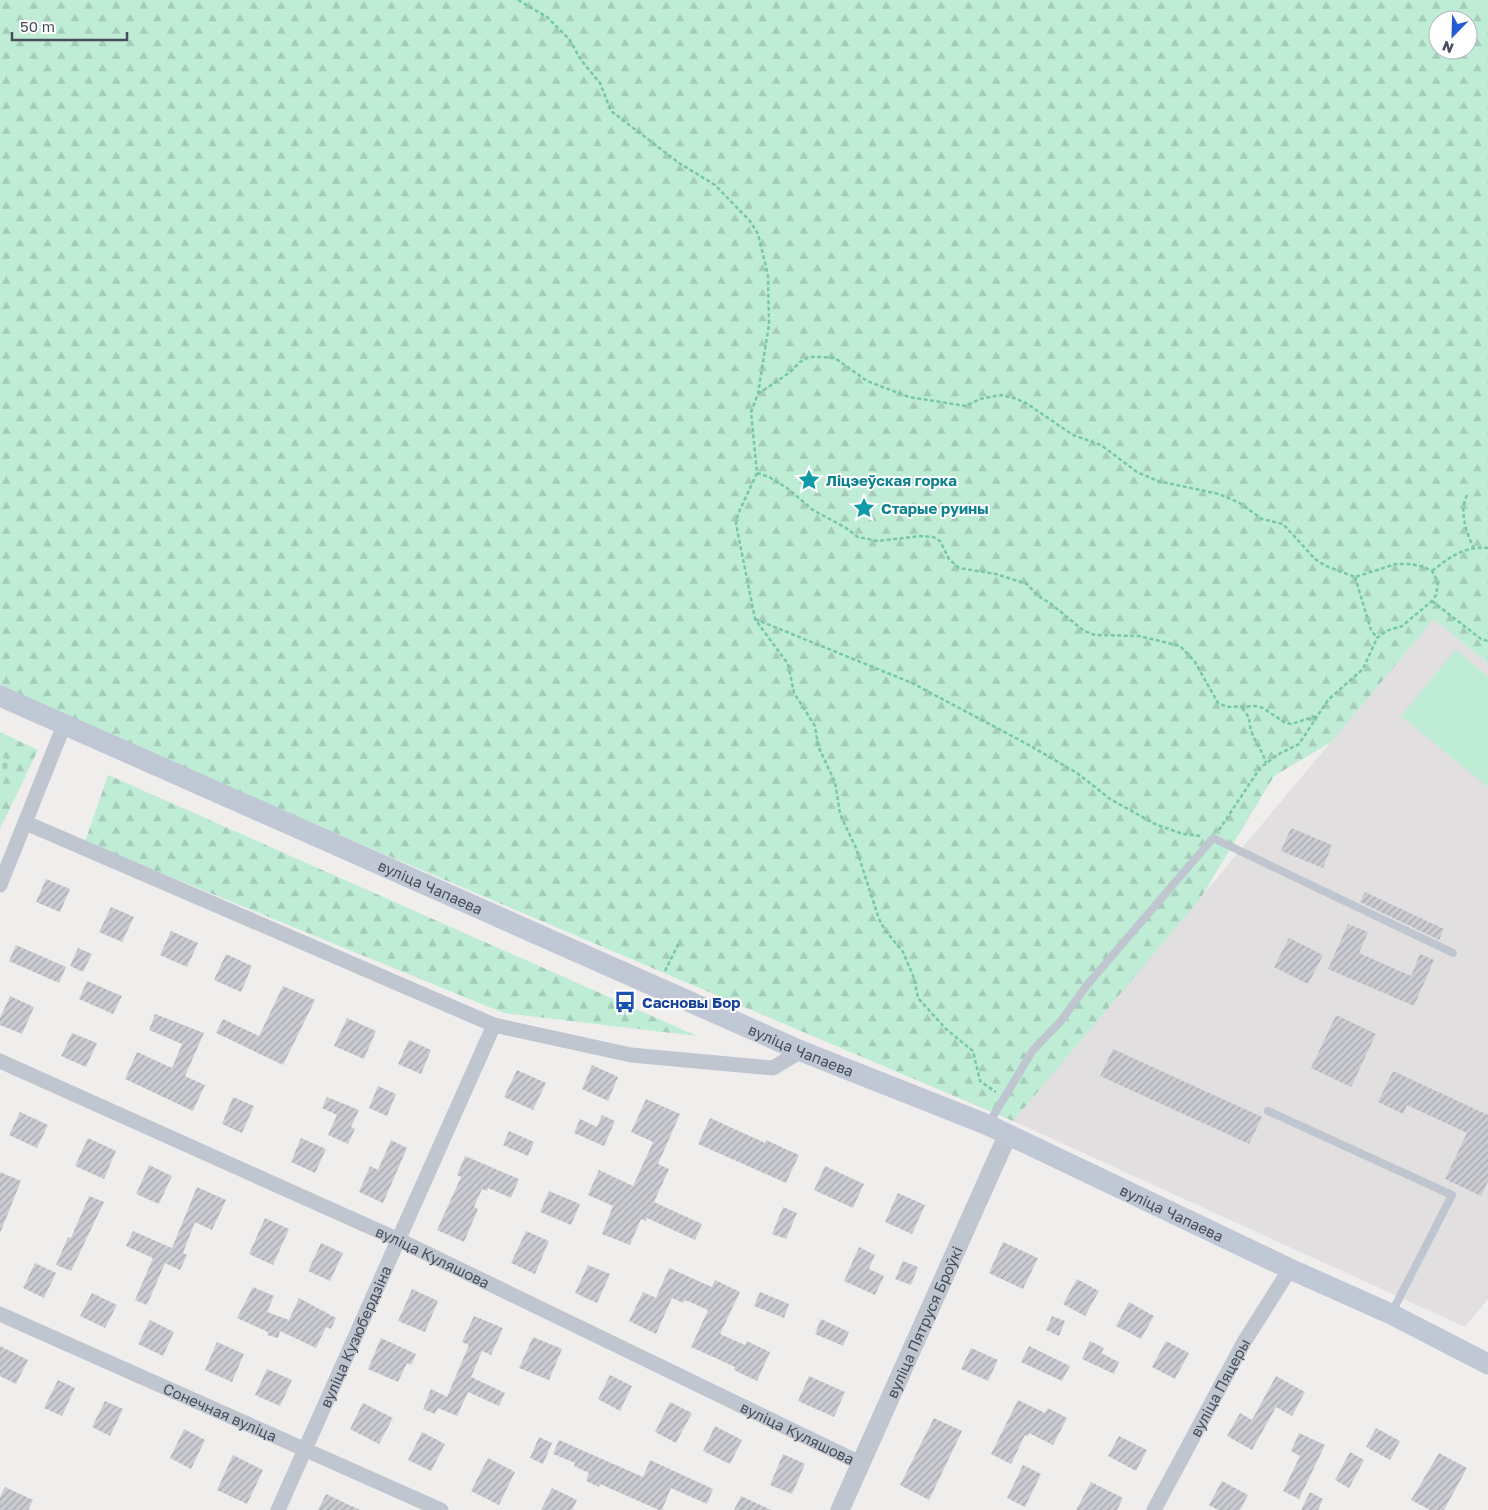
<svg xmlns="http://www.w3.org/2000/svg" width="1488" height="1510" viewBox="0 0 1488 1510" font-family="'Golos Text',sans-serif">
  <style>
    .education { fill: #e1dfdf }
    .forest { fill: url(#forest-firs); fill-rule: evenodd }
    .cemetery { fill: url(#cemetery-stones) }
    .park { fill: #beecd5 }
    .building { fill: url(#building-hatch) }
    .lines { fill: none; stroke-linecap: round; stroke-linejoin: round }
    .path { stroke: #78c7aa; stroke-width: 2.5; stroke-dasharray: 4 2.5; stroke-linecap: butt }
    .service { stroke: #bfc6cf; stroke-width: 8 }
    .minor { stroke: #bfc6cf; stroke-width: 15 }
    .tertiary { stroke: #bfc6cf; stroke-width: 19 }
    .secondary { stroke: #c1c8d5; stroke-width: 21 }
    .labels { text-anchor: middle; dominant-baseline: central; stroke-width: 4; stroke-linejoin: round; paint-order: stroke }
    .culture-label { font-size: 15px; font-weight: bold; fill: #0d838f; stroke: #fff; text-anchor: start }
    .street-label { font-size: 15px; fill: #474e5a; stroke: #fff }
    .transit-label { font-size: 15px; font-weight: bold; fill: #164399; stroke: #fff; text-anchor: start }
  </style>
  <defs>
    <pattern id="forest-firs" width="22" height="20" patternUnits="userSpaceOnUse" patternTransform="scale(1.25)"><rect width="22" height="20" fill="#beecd5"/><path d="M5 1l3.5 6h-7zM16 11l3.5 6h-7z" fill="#a5ccb9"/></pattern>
    <pattern id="cemetery-stones" width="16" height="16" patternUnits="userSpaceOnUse" patternTransform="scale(1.25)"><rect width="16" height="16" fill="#beecd5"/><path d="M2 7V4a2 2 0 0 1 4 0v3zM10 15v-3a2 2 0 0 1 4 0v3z" fill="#a5ccb9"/></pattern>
    <pattern id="building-hatch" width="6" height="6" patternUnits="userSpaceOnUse" patternTransform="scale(1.25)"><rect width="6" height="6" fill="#caccd2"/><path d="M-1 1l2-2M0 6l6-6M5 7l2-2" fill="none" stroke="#a6a8ad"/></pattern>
  </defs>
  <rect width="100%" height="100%" fill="#f0eeed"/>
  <path class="education" d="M1434,619l54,44v636l-23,28 -452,-206z"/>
  <path class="forest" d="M0,0h1488v663l-54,-44 -103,123 -57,34 -74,123 -187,222 -1013,-430zM1438,20h30v30h-30z
    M0,732l38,18 -38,79z
    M108,775l589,261 -193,-23 -419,-171z"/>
  <path class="cemetery" d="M0,756l12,6 -12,29z"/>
  <path class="park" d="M1456,649l32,28v110l-87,-71z"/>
  <path class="building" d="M1291,828l41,17 -9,23 -42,-17z
    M46,879l24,10 -10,23 -24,-10z
    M1365,892l79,37 -5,11 -79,-38z
    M111,907l23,10 -12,25 -23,-10z
    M1348,924l20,8 -9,21 52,23 9,-22 14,6 -20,46 -86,-37z
    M171,931l27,12 -11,24 -27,-12z
    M1289,938l34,17 -15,29 -34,-17z
    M16,945l50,22 -7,16 -50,-22z
    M78,948l14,6 -9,18 -13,-6z
    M226,954l26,12 -11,26 -27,-12z
    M87,981l35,15 -9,18 -34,-15z
    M283,986l32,14 -32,65 -67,-32 7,-14 36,17z
    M10,996l24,11 -12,27 -22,-9v-7z
    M155,1014l49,19 -19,43 20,9 -12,26 -68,-32 12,-27 35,16 10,-24 -33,-14z
    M1336,1015l40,19 -25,53 -40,-19z
    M347,1018l29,13 -12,28 -30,-13z
    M72,1033l25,10 -11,24 -25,-11z
    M409,1040l22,10 -10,24 -23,-10z
    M1113,1049l149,68 -13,27 -149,-68z
    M592,1065l26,12 -10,24 -26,-12z
    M517,1070l29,13 -13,27 -29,-13z
    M1393,1071l95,44v66l-7,15 -36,-17 22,-46 -60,-28 -4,9 -25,-12z
    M378,1086l18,8 -9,22 -18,-8z
    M233,1097l21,9 -12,27 -20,-9z
    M327,1097l32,13 -8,17 4,2 -7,15 -20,-9 9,-20 -15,-7z
    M646,1099l34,15 -22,50 11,5 -15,33 48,22 -7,16 -48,-22 -1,3 -5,-2 -11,26 -28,-11 11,-28 -25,-11 11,-25 34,16 20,-44 -22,-10z
    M20,1112l28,13 -11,23 -28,-13z
    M602,1115l13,6 -11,25 -30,-13 6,-14 17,8z
    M710,1118l55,25 1,-3 33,15 -13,28 -88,-39z
    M509,1131l25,11 -6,14 -25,-11z
    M88,1138l28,13 -12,28 -29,-13z
    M301,1138l25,11 -11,24 -24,-11z
    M391,1140l16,8 -24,55 -24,-11 11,-26 8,4z
    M465,1156l54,23 -8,19 -23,-10 -1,3 -5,-2 -8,18 4,2 -14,33 -27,-12 24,-53 -4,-2z
    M149,1165l23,11 -13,28 -23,-10z
    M825,1166l39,18 -11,24 -39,-18z
    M0,1172l21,9 -21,52z
    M197,1187l29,13 -14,30 -17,-8 -12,31 4,2 -7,15 -15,-7 -18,42 -12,-5 18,-42 -27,-12 7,-15 39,17z
    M549,1191l31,13 -9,21 -31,-13z
    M898,1193l27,12 -13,29 -27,-12z
    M89,1196l15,6 -33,69 -15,-6 12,-28 3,1z
    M783,1207l14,6 -11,26 -14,-5z
    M265,1218l24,11 -16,36 -24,-11z
    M526,1231l23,10 -14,33 -24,-11z
    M1003,1242l35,16 -15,31 -34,-16z
    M321,1243l22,10 -13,28 -22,-10z
    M859,1247l16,8 -6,14 15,7 -9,19 -31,-14z
    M903,1261l15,6 -7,18 -16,-6z
    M35,1263l21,10 -12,25 -21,-10z
    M588,1265l22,9 -13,29 -22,-10z
    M669,1268l43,19 3,-7 25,12 -20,42 25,11 2,-4 23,11 -13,29 -23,-11 1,-3 -44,-20 17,-37 -23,-10 -2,3 -11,-5 -16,36 -27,-13 14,-29 13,6z
    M1077,1279l22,12 -14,25 -22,-12z
    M253,1287l21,9 -7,16 22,8 10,-22 37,20 -5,11 -5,-2 -10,21 -36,-17 -2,7 -11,-3 1,-3 -31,-14z
    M412,1289l26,12 -13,31 -27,-11z
    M760,1292l29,12 -5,14 -30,-12z
    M92,1293l25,12 -12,23 -25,-12z
    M1129,1302l25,14 -13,23 -25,-13z
    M474,1316l29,12 -12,27 -9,-4 -11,26 34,16 -6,13 -31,-14 -11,24 -19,-8 -3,6 -12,-5 8,-20 16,8 22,-52 -7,-3z
    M1052,1316l13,5 -6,15 -13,-6z
    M821,1319l28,13 -6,14 -28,-12z
    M150,1320l24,12 -11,24 -25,-12z
    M533,1337l29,12 -13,31 -30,-12z
    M381,1338l35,16 -5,11 -4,-2 -9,19 -30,-13z
    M1090,1341l14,7 -3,5 18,9 -5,12 -32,-15z
    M1166,1341l23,12 -14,26 -23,-12z
    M217,1342l27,12 -12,28 -27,-12z
    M0,1346l28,14 -12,24 -16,-8z
    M1029,1346l41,20 -8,15 -41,-19z
    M971,1348l27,12 -10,21 -27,-12z
    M267,1369l25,11 -12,26 -25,-11z
    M610,1375l22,11 -12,25 -22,-12z
    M809,1376l36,16 -11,25 -36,-16z
    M1276,1376l29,16 -13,24 -16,-9 -24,43 -25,-14 13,-23 12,7z
    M58,1380l17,8 -13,28 -18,-8z
    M1018,1400l27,13 3,-5 19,10 -14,27 -24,-12 -1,3 -3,-1 -14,29 -20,-10z
    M105,1401l18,8 -13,27 -18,-9z
    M670,1402l22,11 -16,30 -21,-11z
    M363,1403l30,15 -14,26 -29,-15z
    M934,1418l28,13 -33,69 -29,-15z
    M715,1426l27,14 -12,24 -27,-13z
    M1376,1428l24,13 -10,19 -24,-13z
    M184,1429l21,11 -14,29 -21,-11z
    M422,1432l23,12 -14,27 -23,-11z
    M1299,1433l26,12 -26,54 -16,-8 17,-35 -9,-5z
    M1119,1436l28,14 -11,21 -28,-15z
    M539,1437l13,6 -9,21 -13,-6z
    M559,1440l84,37 7,-17 63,29 -6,15 -36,-16 -9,22h-3l-59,-26 -1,3 -13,-6 3,-8 -15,-7 1,-3 -22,-9z
    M1350,1452l14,8 -15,28 -14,-8z
    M1439,1453l28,15 -23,42h-14l-19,-10z
    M783,1454l22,10 -13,30 -22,-9z
    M233,1455l30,15 -16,34 -30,-14z
    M488,1458l27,14 -16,33 -28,-14z
    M1023,1465l18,9 -16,33 -18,-9z
    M1222,1481l26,14 -8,15h-22l-9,-5z
    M1091,1482l32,16 -6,12h-41z
    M5,1487l28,13 -5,10h-28v-13z
    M552,1488l25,12 -5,10h-31z
    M1310,1492l13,7 -5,11h-17z
    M326,1494l34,16h-42z
    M741,1496l30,14h-37z"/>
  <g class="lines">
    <path class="path" d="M518,0l29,17 22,22 12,21 19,23 11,28 68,52 36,22 35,36 8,13 10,41 1,49 -11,70 -7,18 6,61 -19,41 -2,9 2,11 17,85 33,45 6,29 21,33 3,20 17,36 5,32 16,34 23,71 6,11 18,22 11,26 4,20 28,31 27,22 7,30 16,11
      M758,394l31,-21 11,-11 9,-5h13l13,1 32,23 42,16 57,9 14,-7 21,-4 13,3 12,5 47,32 28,10 36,27 21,9 61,13 19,8 24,17 21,5 32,35 11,7 29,11 41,-13h15l13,3 8,4 6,11 -2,13 -4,6 -30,25 -16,5 -9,7 -14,31 -35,31 -29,44 -22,11 -17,13 -41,62
      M757,473l12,4 18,11 26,22 33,18 12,9 20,4 42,-5 13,1 7,4 9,18 10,9 37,6 31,10 11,12 12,7 34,28 11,4 44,1 41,10 15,16 23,41 9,4 28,-1 8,2 21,14 7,2 26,-8
      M1467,495c-8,16 -1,36 6,52
      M1432,571c18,-14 32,-25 56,-23
      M1355,577l16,53 6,8
      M1432,601l49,38 7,2
      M755,619l157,64 115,61 50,29 33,26 45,25 28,10 17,2
      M1242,708c11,13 5,11 10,25 4,11 11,19 14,30
      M665,971l15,-30"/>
    <path class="service" d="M1268,1111l184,84 -61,119
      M989,1123l44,-73 28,-29 26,-36 126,-147 240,115"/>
    <g class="minor">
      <path d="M26,823l468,202 137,30 142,13 28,-17"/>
      <path d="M0,885l64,-160"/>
      <path id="s1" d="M0,1061l399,179 461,223"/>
      <path id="s2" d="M0,1314l441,196"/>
      <path id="s3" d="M278,1510l216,-485"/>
      <path id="s4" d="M1154,1510l90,-168 46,-73"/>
    </g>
    <path class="tertiary" id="s5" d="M840,1510l168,-376"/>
    <path class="secondary" id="s6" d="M0,696l801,355 187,74 302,144 101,45 97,50"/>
  </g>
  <defs>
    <g id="sight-bare" transform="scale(1.725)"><path d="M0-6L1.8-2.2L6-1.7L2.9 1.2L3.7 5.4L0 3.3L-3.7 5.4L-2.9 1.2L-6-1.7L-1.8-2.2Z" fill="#0f9aa8" stroke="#fff" stroke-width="2.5" paint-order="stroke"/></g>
    <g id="bus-bare" transform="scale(1.725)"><path d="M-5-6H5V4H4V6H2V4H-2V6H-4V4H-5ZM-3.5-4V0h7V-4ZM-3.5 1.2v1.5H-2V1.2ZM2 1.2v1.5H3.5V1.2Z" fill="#1a4fb4" stroke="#fff" stroke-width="2.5" paint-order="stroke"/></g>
  </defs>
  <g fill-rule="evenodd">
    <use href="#sight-bare" x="809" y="480"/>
    <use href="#sight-bare" x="864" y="508"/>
    <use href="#bus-bare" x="625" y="1002"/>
  </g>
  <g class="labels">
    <g class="culture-label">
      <text x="826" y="480">Ліцэеўская горка</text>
      <text x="881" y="508">Старые руины</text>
    </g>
    <g class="street-label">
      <text stroke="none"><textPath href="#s6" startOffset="471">вуліца Чапаева</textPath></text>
      <text stroke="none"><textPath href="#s6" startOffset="876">вуліца Чапаева</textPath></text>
      <text stroke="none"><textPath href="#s6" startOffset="1281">вуліца Чапаева</textPath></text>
      <text stroke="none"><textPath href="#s1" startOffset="475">вуліца Куляшова</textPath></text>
      <text stroke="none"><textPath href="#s5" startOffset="206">вуліца Пятруся Броўкі</textPath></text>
      <text stroke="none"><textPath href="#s3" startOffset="190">вуліца Кузюбердзіна</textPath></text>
      <text stroke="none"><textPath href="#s4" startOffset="139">вуліца Пяцеры</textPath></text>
      <text stroke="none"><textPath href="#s2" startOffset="241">Сонечная вуліца</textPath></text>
      <text stroke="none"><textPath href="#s1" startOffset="880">вуліца Куляшова</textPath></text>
    </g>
    <g class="transit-label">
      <text x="642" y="1002">Сасновы Бор</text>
    </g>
  </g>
  <g transform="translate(1453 35) rotate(203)"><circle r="24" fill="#ffffff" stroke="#b5b8bd"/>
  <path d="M0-4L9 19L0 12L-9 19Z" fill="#235bd4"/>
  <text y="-8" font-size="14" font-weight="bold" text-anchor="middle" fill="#474e5a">N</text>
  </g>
  <path d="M12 32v8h115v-8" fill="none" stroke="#474e5a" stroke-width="2.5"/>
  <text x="20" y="32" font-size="15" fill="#474e5a" stroke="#ffffff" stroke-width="4" paint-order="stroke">50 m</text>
</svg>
